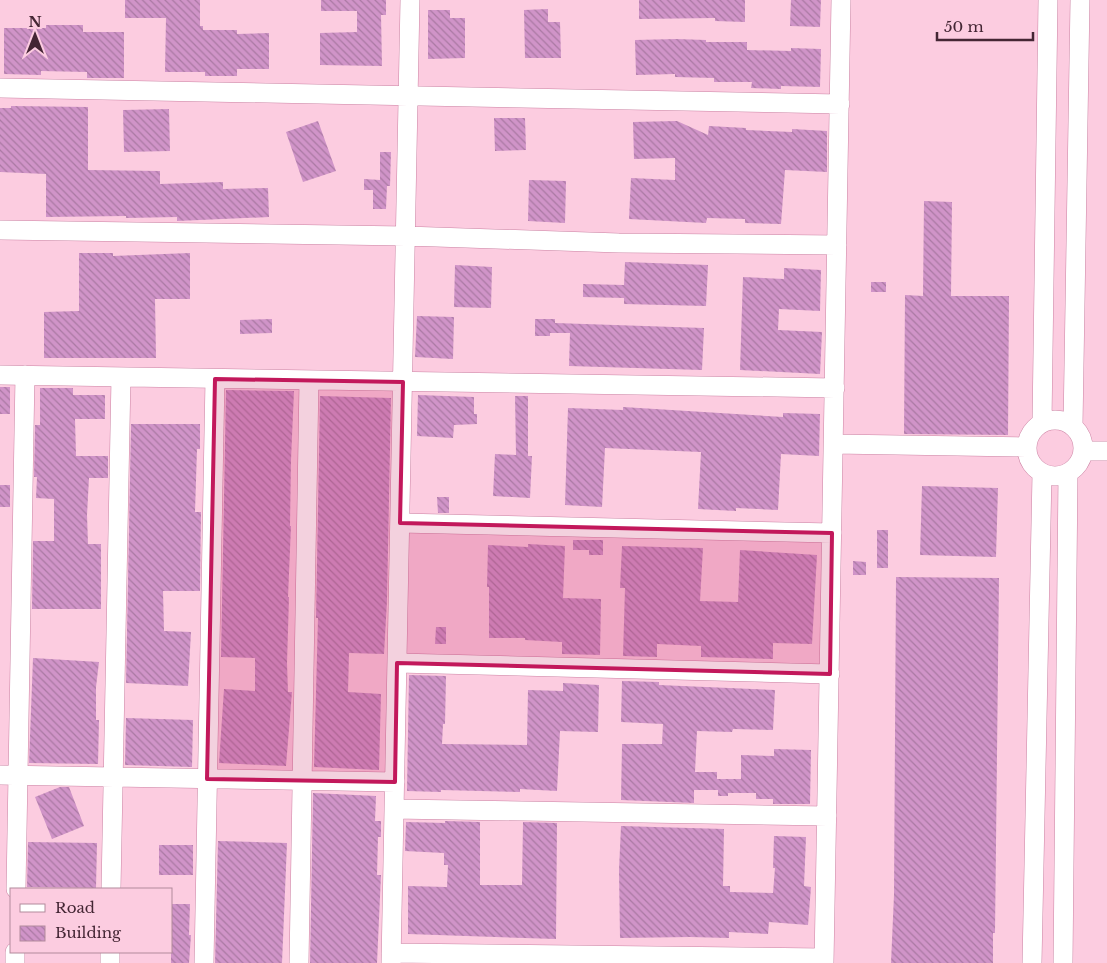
<svg xmlns="http://www.w3.org/2000/svg" width="1107" height="963" viewBox="0 0 1107 963" font-family="'Libre Baskerville',serif">
  <style>
    .building { fill: url(#building-back-hatch) }
    .lines { fill: none; stroke-linecap: round; stroke-linejoin: round }
    .minor-casing { stroke: #cb82a3; stroke-width: 20 }
    .minor { stroke: #fff; stroke-width: 19 }
    .marked { fill: #c2185b; fill-opacity: 0.2; stroke: #c2185b; stroke-width: 4; stroke-linejoin: round }
  </style>
  <defs>
    <pattern id="building-back-hatch" width="6" height="6" patternUnits="userSpaceOnUse" patternTransform="scale(1.25)"><rect width="6" height="6" fill="#d094c8"/><path d="M-1 5l2 2M0 0l6 6M5-1l2 2" fill="none" stroke="#aa79a3"/></pattern>
  </defs>
  <rect width="100%" height="100%" fill="#fccce0"/>
  <path class="building" d="M125,0h75v26h3v4h34v4l32,-1v36h-32v7h-32v-4h-40l1,-54h-41z
    M321,0h65v15h-5l1,51 -62,-1v-32l37,-1v-21h-36z
    M639,0h106v22l-30,-1v-3l-76,1z
    M791,0h30l-1,27 -30,-1z
    M548,9v13h12l1,36h-36l-1,-48z
    M428,10h22v8h15v40l-37,1z
    M46,25h37v7h41v46h-37v-6l-46,-1v4l-37,-1v-46h42z
    M676,39l30,1v2h41v8l44,1v-3l30,1 -1,38 -39,-1v3l-30,-1 1,-6h-38v-4l-39,-1v-3l-39,1 -1,-35z
    M11,106l77,1v63l72,1v13l63,-2v7l45,-1 1,29 -92,4v-4l-51,1v-2l-80,1v-43l-46,-2v-64h11z
    M169,109l1,42 -46,1 -1,-42z
    M494,118h31l1,32 -31,1z
    M318,121l18,50 -33,11 -17,-50z
    M677,121l31,14 1,-9 37,2v2l46,2v-3l35,2v41l-42,-2 -4,54 -36,-1v-4l-38,-1 -1,5 -77,-4 2,-41 44,2v-22l-41,1 -1,-37z
    M380,152h11l-1,34h-3l-1,23h-13v-19h-9v-11l16,1z
    M529,180l37,1 -1,42 -37,-2z
    M924,201l28,1 -1,94h58l-1,139 -104,-1 1,-139 18,1z
    M79,253h34v3l77,-3v46h-35l1,59h-112v-46l35,-1z
    M625,262l83,3 -2,41 -82,-2v-6l-41,-1v-13l41,1z
    M455,265l37,2 -1,41 -37,-1z
    M784,268l37,2 -1,41 -41,-2 -1,21 44,2 -2,42 -80,-4 3,-93 41,2z
    M871,282h15v10h-15z
    M417,316l37,1 -1,42 -38,-2z
    M272,319v14l-32,1v-14z
    M535,319h20v4l149,5 -2,42 -133,-4 1,-33h-20v3h-15z
    M0,387h10v27h-10z
    M40,388h33v7h32v24h-30l1,37h32v22h-19l-2,37 1,29h13v65h-69l1,-68h21v-42l-18,-1 1,-21h-3l1,-52h5z
    M226,390l68,1 -3,69 -1,66h1l-3,71h1l-2,66 1,29h4l-6,74 -67,-3 5,-74 31,2v-33l-34,-1z
    M418,395l56,2v17h3v10l-23,1 -1,13 -36,-2z
    M320,396l71,2 -4,203 -3,53 -35,-1 -1,39 33,2 -2,76 -65,-3 4,-149h-2z
    M515,396h13v60h4l-2,42 -37,-2 2,-42 21,1z
    M623,407l160,10v-4l37,1 -1,42 -38,-2 -3,56 -42,-2v3l-38,-2 3,-57 -96,-4 -3,59 -37,-2 3,-97 55,2z
    M131,424h69v25h-3l-2,63h6l-1,79h-37l1,40 27,1 -3,54 -62,-3z
    M0,485h10v22h-10z
    M922,486l76,2 -2,69 -76,-2z
    M437,497h12v16h-11z
    M877,530h11v38h-11z
    M573,540h30v15h-14v-5h-16z
    M528,544l37,2 -2,52 38,1 -1,56 -38,-1v-12l-37,-2v-2h-36v-51h-2l1,-42 40,2z
    M622,546l81,2 -3,53 38,1 2,-52 77,5 -5,89 -39,-1v16l-72,-2v-11l-44,-2v13l-34,-1 2,-68h-5z
    M853,561l13,1v13h-13z
    M896,577l103,1 -4,355h-2v30h-102l3,-68z
    M436,627h10v17h-11z
    M33,658l66,4 -3,25v33h3l-1,44 -69,-1z
    M409,675l37,1 -1,48h-2l-1,20 85,1 1,-55 35,1v-8l36,2 -1,47 -38,-1 -3,60 -37,-2v3l-79,-2v2l-34,-1z
    M622,681l37,1v3l116,5 -2,40 -40,-1 -1,3 -35,-1 -2,41h22v7h24v-24l33,1v-7l37,1 -1,54h-37v-5h-17v-6h-28v3h-10v-6h-24v13l-73,-3 1,-56h40l1,-20 -42,-2z
    M126,718l67,2 -1,47 -67,-2z
    M60,787h9l15,39 -32,13 -17,-42z
    M313,793l63,3 -1,25h6v16h-3l-1,38h4l-4,88h-67z
    M445,821l35,1v63h42l1,-63 34,1 -1,116 -148,-5v-48l39,1 1,-22h-4v-12l-39,-2 1,-29 39,1z
    M621,826l103,3 -1,57h7v6l43,1 2,-25h-2l1,-32 32,1 -2,49 7,1 -3,38 -39,-3 -1,12 -39,-2v6l-39,-1 -70,1 -1,-68z
    M218,841l69,2 -5,120h-67z
    M28,842l69,1 -1,45 -69,-1z
    M159,845h34v30h-34z
    M171,904h19l-1,31h2l-2,28h-18z"/>
  <g class="lines">
    <g class="minor-casing">
      <path id="minor" d="M0,88l840,16
        M0,230l406,6 213,7 218,2
        M0,375l835,13
        M1027 448a28 28 0 1 1 56 0a28 28 0 1 1-56 0Z
        M1042,423l6,-423
        M1073,426l7,-426
        M834,444l192,3
        M1083,451h24
        M400,523l432,10
        M397,663l433,11
        M0,775l395,7
        M394,809l433,7
        M16,889l9,-514
        M111,889l10,-512
        M391,953l433,5
        M15,963v-11
        M110,963v-11
        M204,963l11,-584
        M299,963l10,-583
        M391,963l19,-963
        M824,963l17,-963
        M1032,963l10,-489
        M1063,963l5,-489"/>
    </g>
    <use href="#minor" class="minor"/>
  </g>
  <path class="marked" d="M215,379l188,3 -3,141 432,10 -2,141 -433,-11 -2,119 -188,-3z"/>
  <rect x="10" y="888" width="162" height="65" fill="#fccce0" stroke="#b28a9b"/>
  <rect x="20" y="904" width="25" height="8" fill="#ffffff" stroke="#b28a9b"/>
  <text x="55" y="913" font-size="15" fill="#442634">Road</text>
  <rect x="20" y="926" width="25" height="15" fill="url(#building-back-hatch)" stroke="#b28a9b"/>
  <text x="55" y="938" font-size="15" fill="#442634">Building</text>
  <g transform="translate(35 35)" stroke="#fccce0" stroke-width="4" paint-order="stroke">
  <path d="M0-4L9 19L0 12L-9 19Z" fill="#442634"/>
  <text y="-8" font-size="14" font-weight="bold" text-anchor="middle" fill="#442634">N</text>
  </g>
  <path d="M937 32v8h96v-8" fill="none" stroke="#442634" stroke-width="2.5"/>
  <text x="944" y="32" font-size="15" fill="#442634" stroke="#fccce0" stroke-width="4" paint-order="stroke">50 m</text>
</svg>
